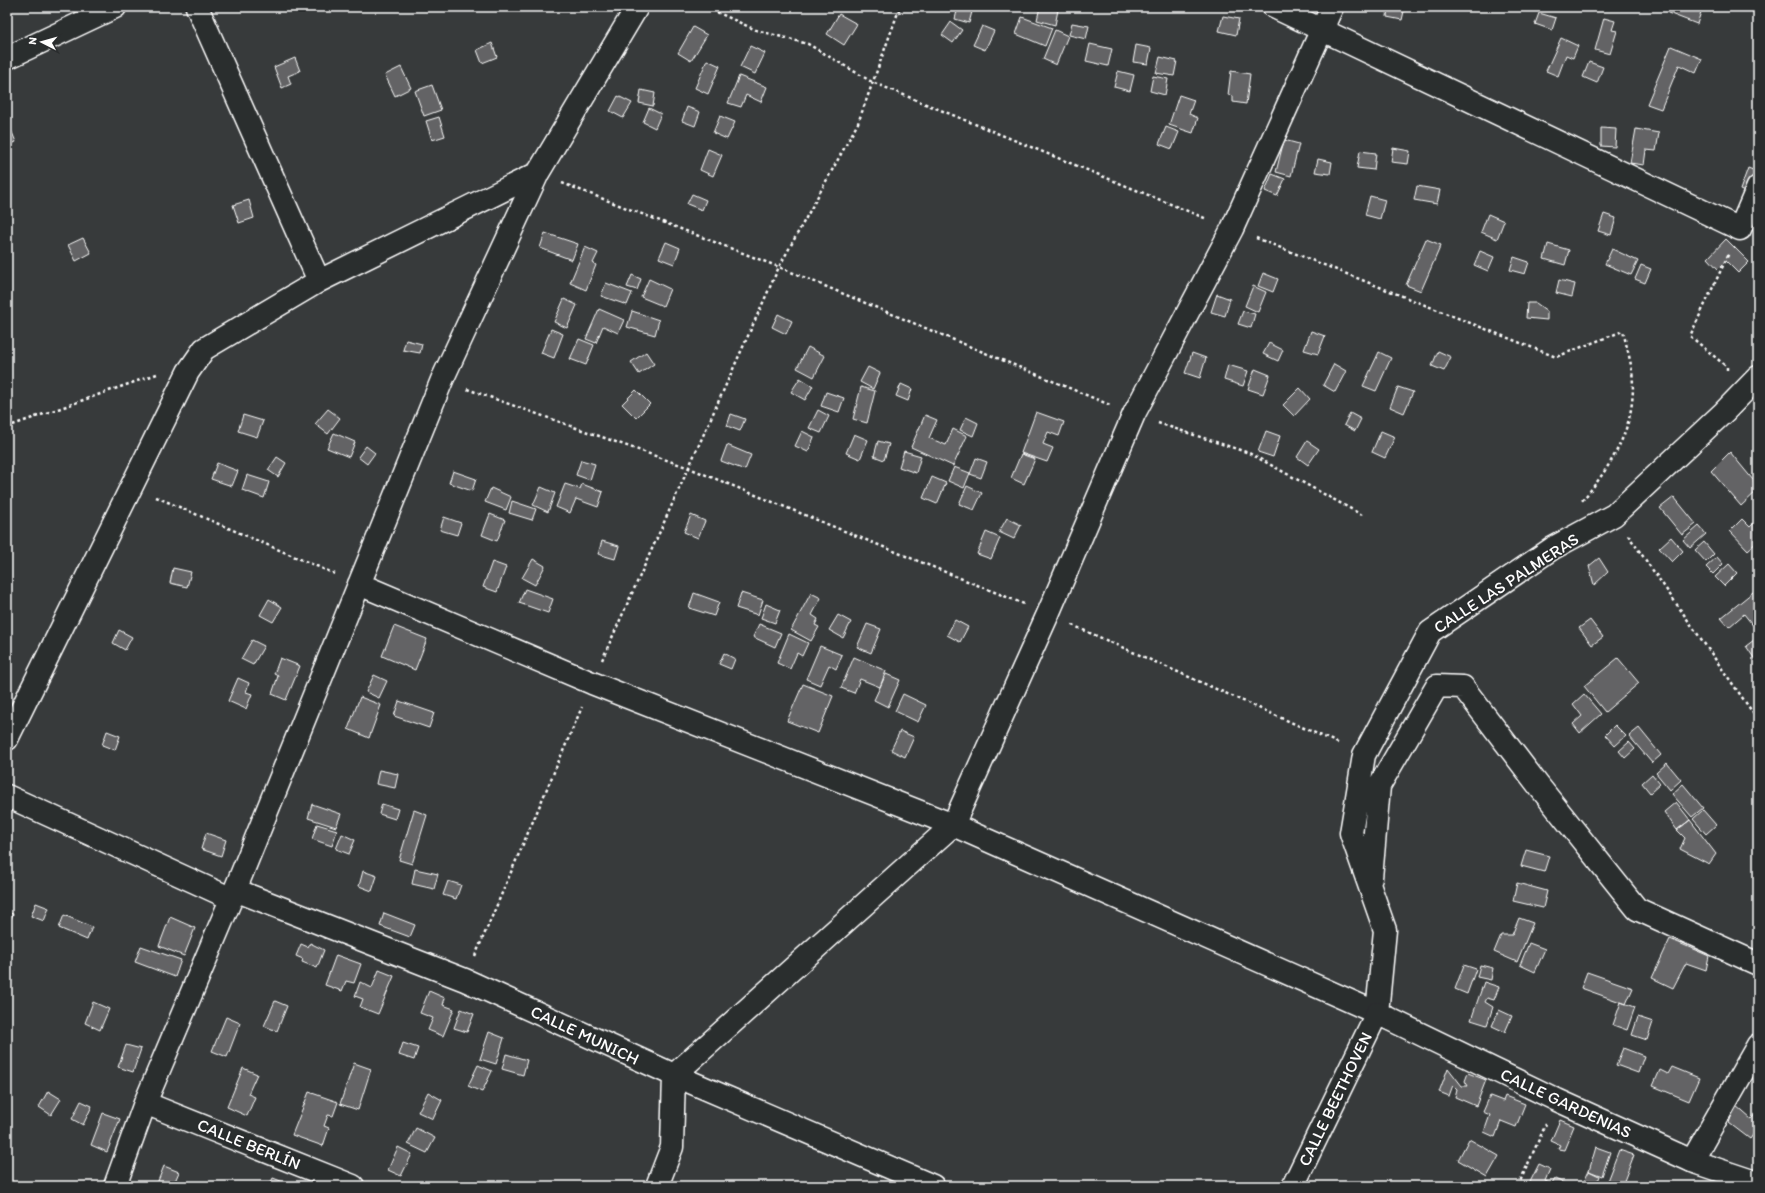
<svg xmlns="http://www.w3.org/2000/svg" width="1765" height="1193" viewBox="0 0 1765 1193" font-family="Itim,sans-serif">
  <style>
    .building { fill: #636465; stroke: #fff }
    .lines { fill: none; stroke-linecap: round; stroke-linejoin: round }
    .minor-casing { stroke: #fff; stroke-width: 25 }
    .tertiary-casing { stroke: #fff; stroke-width: 25 }
    .path { stroke: #fff; stroke-width: 2.5; stroke-dasharray: 3 3; stroke-linecap: butt }
    .minor { stroke: #2a2d2e; stroke-width: 22 }
    .tertiary { stroke: #2a2d2e; stroke-width: 22 }
    .labels { text-anchor: middle; dominant-baseline: central; stroke-width: 3; stroke-linejoin: round; paint-order: stroke }
    .street-label { font-size: 17px; fill: #fff; stroke: #2a2d2e }
  </style>
  <rect width="100%" height="100%" fill="#373a3b"/>
  <filter id="ink" filterUnits="userSpaceOnUse"><feTurbulence type="fractalNoise" baseFrequency=".025" numOctaves="2"/><feDisplacementMap in="SourceGraphic" scale="8" xChannelSelector="R" yChannelSelector="G"/><feConvolveMatrix kernelMatrix="1 2 1 2 8 2 1 2 1" color-interpolation-filters="sRGB"/></filter>
  <g filter="url(#ink)">
    <path class="building" d="M958,7l15,1 -4,15 -14,-4z
      M1040,7l18,3 -3,15 -18,-5z
      M1388,7h17l-3,13 -15,-3z
      M1670,7h26l6,2 -5,15 -29,-11z
      M1539,13l17,5 -4,12 -17,-6z
      M839,14l18,10 -13,21 -17,-11z
      M1223,16l16,3 -3,16 -17,-4z
      M1022,17l30,11 -7,18 -29,-12z
      M1604,18l11,3 -3,9 5,1 -7,23 -15,-4z
      M951,22l11,8 -9,13 -11,-8z
      M1072,23l17,3 -3,13 -17,-4z
      M982,26l12,5 -9,19 -12,-5z
      M693,27l14,8 -16,26 -13,-8z
      M1055,30l13,6 -12,29 -13,-6z
      M1561,38l17,8 -5,12 -7,-3 -8,21 -12,-5z
      M492,43l5,14 -15,6 -5,-13z
      M1090,44l22,5 -4,17 -22,-5z
      M1136,45l15,3 -3,16 -15,-2z
      M750,46l15,7 -10,21 -15,-7z
      M1671,46l31,13 -6,14 -17,-8 -18,44 -14,-5z
      M1160,57l17,4 -3,15 -18,-3z
      M295,58l5,13 -12,5 3,8 -9,4 -8,-21z
      M707,60l13,6 -12,28 -13,-6z
      M1589,62l14,5 -6,16 -14,-6z
      M401,67l10,21 -16,8 -10,-21z
      M1118,71l16,4 -4,16 -16,-4z
      M1231,71l19,3 -4,30 -13,-2v-6l-5,-1z
      M739,76l28,11 -6,15 -15,-7 -5,12 -13,-4z
      M1153,76l15,3 -3,16 -15,-4z
      M432,85l9,25 -17,6 -9,-25z
      M641,90l14,3 -2,13 -14,-3z
      M1179,95l15,5 -5,14 9,4 -5,15 -24,-8z
      M618,96l14,7 -9,15 -13,-7z
      M687,107l13,5 -5,14 -13,-5z
      M649,108l12,6 -6,14 -12,-6z
      M720,116l15,6 -8,17 -14,-6z
      M439,117l6,19 -13,4 -6,-19z
      M1166,127l13,5 -7,17 -13,-5z
      M1601,128l15,1 -1,18 -14,-1z
      M1636,129l23,4 -3,18 -10,-1 -2,15 -14,-2z
      M11,130l5,12 -9,4v-14z
      M1284,140l15,4 -8,32 -15,-4z
      M1393,148l17,3 -2,13 -17,-2z
      M708,149l14,6 -9,21 -13,-6z
      M1360,151l16,2 -2,17 -17,-2z
      M1318,159l14,3 -2,12 -15,-2z
      M1748,168l10,4v11l-4,13 -14,-6z
      M1272,174l13,5 -8,17 -12,-5z
      M1417,186l23,4 -3,14 -23,-4z
      M692,194l14,6 -4,10 -15,-6z
      M1370,196l15,4 -5,19 -15,-4z
      M249,200l5,18 -15,5 -6,-18z
      M1488,214l16,7 -7,18 -16,-7z
      M1604,214l12,4 -5,17 -13,-4z
      M545,233l33,11 -6,16 -32,-12z
      M83,238l8,15 -15,8 -8,-16z
      M1426,239l15,6 -20,46 -15,-6z
      M1726,239l23,23 -11,11 -12,-12 -8,8 -10,-11z
      M666,242l14,6 -6,16 -15,-6z
      M1548,244l21,6 -4,15 -21,-6z
      M585,247l13,6 -5,10 3,2 -10,25 -16,-7z
      M1612,249l26,12 -7,14 -26,-11z
      M1480,251l14,6 -6,14 -14,-6z
      M1514,257l15,5 -4,12 -15,-4z
      M1641,265l10,4 -6,14 -10,-4z
      M1263,273l15,6 -5,13 -15,-6z
      M632,275l9,4 -4,11 -10,-3z
      M649,279l21,10 -7,17 -22,-9z
      M1559,280l16,4 -3,13 -16,-4z
      M606,283l26,10 -5,12 -26,-9z
      M1253,286l13,6 -8,20 -13,-6z
      M1217,294l13,5 -5,17 -14,-4z
      M564,299l13,6 -10,23 -13,-6z
      M1527,303h9l11,8v9l-21,-2z
      M599,309l25,11 -6,13 -15,-7 -7,17 -10,-4z
      M632,311l27,9 -4,15 -28,-8z
      M1243,311l12,3 -4,14 -13,-4z
      M778,314l14,7 -6,13 -14,-7z
      M551,329l12,5 -9,24 -13,-5z
      M1311,331l14,5 -7,18 -14,-4z
      M579,339l15,6 -8,20 -16,-6z
      M406,340l16,4 -2,9 -17,-3z
      M1269,343l14,7 -5,11 -15,-7z
      M808,347l17,9 -11,21 -17,-9z
      M1438,351l13,6 -7,14 -12,-5z
      M646,352l8,12 -15,10 -8,-12z
      M1379,352l12,6 -15,33 -13,-5z
      M1192,353l14,5 -6,20 -15,-5z
      M1334,364l12,7 -11,21 -12,-7z
      M1228,365l20,6 -5,15 -19,-6z
      M868,367l12,6 -7,16 -13,-7z
      M1255,369l15,6 -7,19 -15,-5z
      M800,378l13,8 -8,14 -14,-8z
      M901,384l11,5 -4,12 -12,-5z
      M861,387l14,4 -8,32 -14,-4z
      M1398,387l15,5 -9,21 -14,-6z
      M1300,388l10,11 -16,17 -11,-11z
      M636,390l14,14 -14,14 -14,-14z
      M826,392l18,6 -5,14 -18,-6z
      M328,409l12,9 -12,16 -13,-10z
      M818,410l11,6 -8,17 -12,-5z
      M1036,412l28,10 -5,14 -11,-4 -5,12 10,4 -6,14 -26,-9z
      M1350,413l11,6 -6,12 -11,-6z
      M731,414l14,5 -5,12 -13,-5z
      M243,415l20,6 -6,16 -19,-6z
      M925,415l12,5 -8,18 17,7 7,-16 14,7 -14,30 -42,-19z
      M966,417l12,6 -5,13 -13,-6z
      M802,431l12,6 -6,15 -13,-6z
      M1266,431l14,5 -7,21 -15,-5z
      M1381,431l14,6 -10,21 -13,-6z
      M334,433l21,9 -6,15 -22,-9z
      M854,434l14,6 -8,19 -14,-6z
      M878,441l11,3 -5,16 -10,-4z
      M1307,441l12,8 -11,16 -11,-8z
      M727,445l24,10 -6,15 -24,-9z
      M366,446l9,7 -8,11 -9,-7z
      M904,451l17,5 -5,17 -17,-6z
      M1730,452l28,34v4l-17,16 -30,-35z
      M1021,454l14,5 -11,25 -13,-6z
      M277,457l9,6 -8,14 -10,-7z
      M976,458l11,4 -6,16 -11,-4z
      M581,460l14,4 -5,16 -14,-5z
      M217,463l21,8 -6,15 -21,-7z
      M954,467l16,6 -6,15 -16,-7z
      M453,471l23,8 -4,12 -23,-8z
      M247,475l22,7 -5,16 -22,-8z
      M932,477l14,6 -9,21 -14,-6z
      M565,484l15,5 2,-5 21,8 -5,15 -22,-8 -6,14 -14,-6z
      M967,486l15,7 -8,17 -15,-6z
      M541,487l14,6 -7,19 -15,-7z
      M491,488l20,9 -5,13 -21,-8z
      M1674,497l22,27 -14,11 -22,-27z
      M512,501l24,8 -4,11 -23,-7z
      M490,514l15,6 -8,21 -15,-6z
      M691,515l14,6 -7,17 -14,-6z
      M444,517l17,6 -4,12 -17,-5z
      M1007,518l14,7 -7,14 -15,-7z
      M1742,519l8,8 8,-8v22l-10,9 -18,-19z
      M1699,526l7,8 -16,14 -7,-8z
      M986,532l14,6 -9,21 -14,-5z
      M1671,537l12,14 -11,11 -13,-14z
      M602,541l17,5 -4,13 -17,-5z
      M1704,542l10,12 -8,8 -11,-12z
      M1717,557l6,7 -10,10 -7,-7z
      M1599,558l9,14 -14,13 -5,-19z
      M533,559l12,7 -10,19 -13,-7z
      M492,562l14,5 -9,25 -14,-5z
      M1729,564l8,9 -13,13 -9,-9z
      M173,568l18,4 -4,15 -17,-4z
      M1758,588v37l-3,3 -11,-14 -15,13 -8,-9z
      M525,589l28,10 -5,14 -29,-10z
      M694,593l25,9 -5,14 -25,-8z
      M741,593l22,7 -5,15 -22,-7z
      M811,593l10,5 -9,17 6,4 -3,6 4,2 -8,14 -20,-11z
      M269,599l13,8 -9,15 -13,-7z
      M766,604l14,6 -5,13 -14,-5z
      M838,615l13,7 -8,16 -14,-8z
      M955,620l13,7 -8,15 -13,-7z
      M1590,620l13,17 -11,8 -13,-17z
      M759,624l22,9 -6,14 -22,-10z
      M867,624l14,5 -10,24 -14,-6z
      M394,626l33,13 -12,31 -33,-14z
      M119,630l13,7 -7,13 -12,-7z
      M789,634l19,9 -6,13 -5,-3 -7,16 -13,-6z
      M1758,637v27l-12,-18z
      M252,640l12,6 -11,19 -12,-6z
      M820,646l22,9 -6,14 -7,-4 -9,20 -14,-6z
      M724,653l11,6 -4,10 -12,-5z
      M854,657l32,14 -6,16 -20,-8 -6,14 -13,-5z
      M280,658l20,8 -14,34 -14,-6 6,-18 -4,-2z
      M1618,658l21,25 -34,29 -21,-26z
      M886,674l14,6 -12,27 -14,-7z
      M374,675l13,6 -8,17 -13,-6z
      M238,678l11,5 -3,9 6,2 -6,15 -18,-8z
      M803,684l30,12 -15,37 -31,-12z
      M903,694l23,11 -8,17 -23,-11z
      M1584,694l17,20 -21,19 -7,-9 9,-8 -9,-12z
      M360,697l21,8 -12,33 -21,-9z
      M399,701l35,12 -5,15 -35,-12z
      M1615,725l11,11 -11,10 -10,-11z
      M1639,728l22,27 -9,8 -23,-27z
      M107,731l13,5 -5,14 -13,-5z
      M900,731l14,6 -9,20 -14,-7z
      M1629,742l6,7 -10,9 -6,-7z
      M1667,763l14,17 -11,10 -14,-17z
      M379,770l19,4 -3,14 -19,-4z
      M1652,774l8,10 -10,9 -8,-10z
      M1683,784l20,24 -11,9 -20,-23z
      M1676,802l14,18 -13,10 -13,-18z
      M312,804l29,10 -5,13 -28,-9z
      M382,804l16,5 -3,10 -16,-5z
      M414,810l13,5 -15,49 -13,-4z
      M1703,810l13,15 -10,9 -13,-15z
      M1690,820l26,34 -7,10 -29,-15 5,-11 -8,-8z
      M317,824l20,6 -5,16 -20,-7z
      M206,833l20,7 -5,16 -20,-7z
      M342,834l13,6 -6,14 -13,-5z
      M1526,850l23,6 -5,16 -23,-6z
      M415,869l23,5 -4,15 -22,-5z
      M363,871l14,5 -5,15 -13,-5z
      M448,881l13,4 -5,14 -13,-4z
      M1517,883l30,8 -4,17 -30,-7z
      M36,903l13,5 -5,13 -13,-5z
      M7,912l6,2 -6,13z
      M384,913l31,12 -5,12 -30,-11z
      M64,915l28,12 -5,13 -28,-12z
      M170,917l25,11 -11,28 -25,-10z
      M1519,918l14,5 -16,39 -23,-10 7,-17h11z
      M1670,939l39,17 -3,14 -20,-7 -13,25 -21,-10z
      M310,943l14,7 -7,18 -15,-6 1,-3 -7,-3 5,-12 7,3z
      M1529,943l16,6 -10,23 -15,-7z
      M141,946l40,14 -6,17 -40,-15z
      M336,955l25,9 -7,19 -8,-2 -4,10 -17,-6z
      M1464,965l12,4 -9,25 -12,-5z
      M1480,965l13,3 -2,12 -14,-3z
      M379,970l15,6 -16,38 -18,-7 3,-8 -8,-3 5,-14 12,6z
      M1587,972l46,16 -7,16 -45,-16z
      M1484,982l15,5 -5,13 -7,-2 -2,4 8,5 -6,18 -16,-5z
      M429,991l16,7 -2,7 11,4 -11,27 -15,-6 5,-12 -13,-5z
      M275,1001l12,5 -10,25 -13,-5z
      M93,1002l16,7 -9,21 -15,-7z
      M1621,1002l14,5 -8,23 -14,-5z
      M461,1009l13,5 -7,18 -13,-4z
      M1499,1010l13,6 -7,16 -13,-6z
      M226,1017l14,6 -13,34 -15,-6z
      M1638,1017l15,5 -6,18 -15,-5z
      M489,1032l15,6 -8,26 -16,-5z
      M403,1043l15,5 -4,12 -15,-5z
      M126,1045l15,4 -8,23 -15,-5z
      M1623,1048l21,8 -6,17 -22,-8z
      M506,1054l21,6 -4,15 -21,-6z
      M354,1063l17,6 -13,41 -18,-6z
      M478,1065l14,6 -10,21 -14,-6z
      M1672,1067l27,11 -10,23 -36,-15 7,-16 8,4z
      M243,1068l14,6 -9,20 7,3 -8,19 -20,-9z
      M1448,1068l14,18h6l-3,-5 3,-8 18,7 -10,26 -21,-9 2,-8 -4,-4 -4,11 -10,-4z
      M48,1091l13,8 -10,16 -12,-8z
      M309,1092l29,10 -5,14 -5,-1 -4,11 5,2 -6,18 -31,-11z
      M428,1092l14,8 -9,19 -15,-7z
      M1490,1096l13,5 2,-5 20,8 -9,23 -15,-6 -6,16 -11,-5 6,-17 -7,-3z
      M81,1101l11,5 -9,19 -11,-6z
      M1735,1105l16,14 6,-7 1,1v15l-8,11 -21,-16z
      M103,1113l17,6 -13,33 -16,-7z
      M1560,1120l14,6 -10,24 -6,-1 2,-4 -9,-4z
      M416,1128l19,10 -8,15 -19,-9z
      M1469,1139l30,17 -12,21 -29,-17z
      M398,1147l14,7 -11,22 -13,-6z
      M1596,1147l14,5 -8,24 -13,-5z
      M1619,1150l15,5 -12,31h-17z
      M1539,1164l11,5 -5,12 7,3 3,-5 15,7h-42z
      M164,1166l15,6 -6,14h-17z
      M1589,1171l10,5 -4,10h-13z
      M273,1178l18,7 -1,1h-21z"/>
    <g class="lines">
      <g class="minor-casing">
        <path id="minor" d="M197,7l122,274
          M1274,7l466,222 18,-42
          M7,58l108,-51
          M359,584l233,99 361,142 424,188 8,-83 -34,-97 13,-78 66,-123 123,-84 61,-33 110,-103 34,-35
          M7,739l181,-367 16,-23 115,-68 219,-108
          M7,796l225,103
          M1371,878l8,-92 58,-100 26,1 75,98 99,124 121,55
          M235,890l230,90 209,95 259,111
          M145,1103l208,83
          M1692,1161l66,-116
          M115,1186l30,-83 90,-213 207,-510 96,-207 99,-166
          M657,1186l15,-39 2,-72 279,-250 95,-211 86,-200 98,-185 100,-222"/>
      </g>
      <g class="tertiary-casing">
        <path id="tertiary" d="M1293,1186l84,-173 180,87 135,61 66,22"/>
      </g>
      <path class="path" d="M706,7l50,23 52,14 64,38 335,137
        M562,183l217,84 331,138
        M1256,238l300,119 67,-26c3,13 7,27 9,40 6,52 -18,92 -51,131
        M1727,370v-3l-37,-31 39,-83
        M467,389l222,79 335,136
        M1158,423l91,30 113,62
        M7,427l150,-53
        M156,497l179,77
        M1628,535l130,185
        M1072,625l268,119
        M602,660l177,-393 79,-144 42,-116
        M475,956l107,-249
        M1518,1186l28,-62"/>
      <use href="#minor" class="minor"/>
      <use href="#tertiary" class="tertiary"/>
    </g>
  </g>
  <g class="labels">
    <g class="street-label">
      <text transform="translate(1506 583) rotate(-33)">CALLE LAS PALMERAS</text>
      <text transform="translate(585 1035) rotate(25)">CALLE MUNICH</text>
      <text transform="translate(1335 1099) rotate(-64)">CALLE BEETHOVEN</text>
      <text transform="translate(1566 1103) rotate(25)">CALLE GARDENIAS</text>
      <text transform="translate(249 1144) rotate(22)">CALLE BERLÍN</text>
    </g>
  </g>
  <rect width="1765" height="1193" fill="none" stroke="#2a2d2e" stroke-width="24"/>
  <rect x="12" y="12" width="1741" height="1169" fill="none" stroke="#fff" stroke-width="1.5" filter="url(#ink)"/>
  <g transform="translate(42 42) rotate(276)" stroke="#2a2d2e" stroke-width="3" paint-order="stroke">
  <path d="M0-3L7 15L0 10L-7 15Z" fill="#ffffff"/>
  <text y="-6" font-size="11" font-weight="bold" text-anchor="middle" fill="#ffffff">N</text>
  </g>
</svg>
